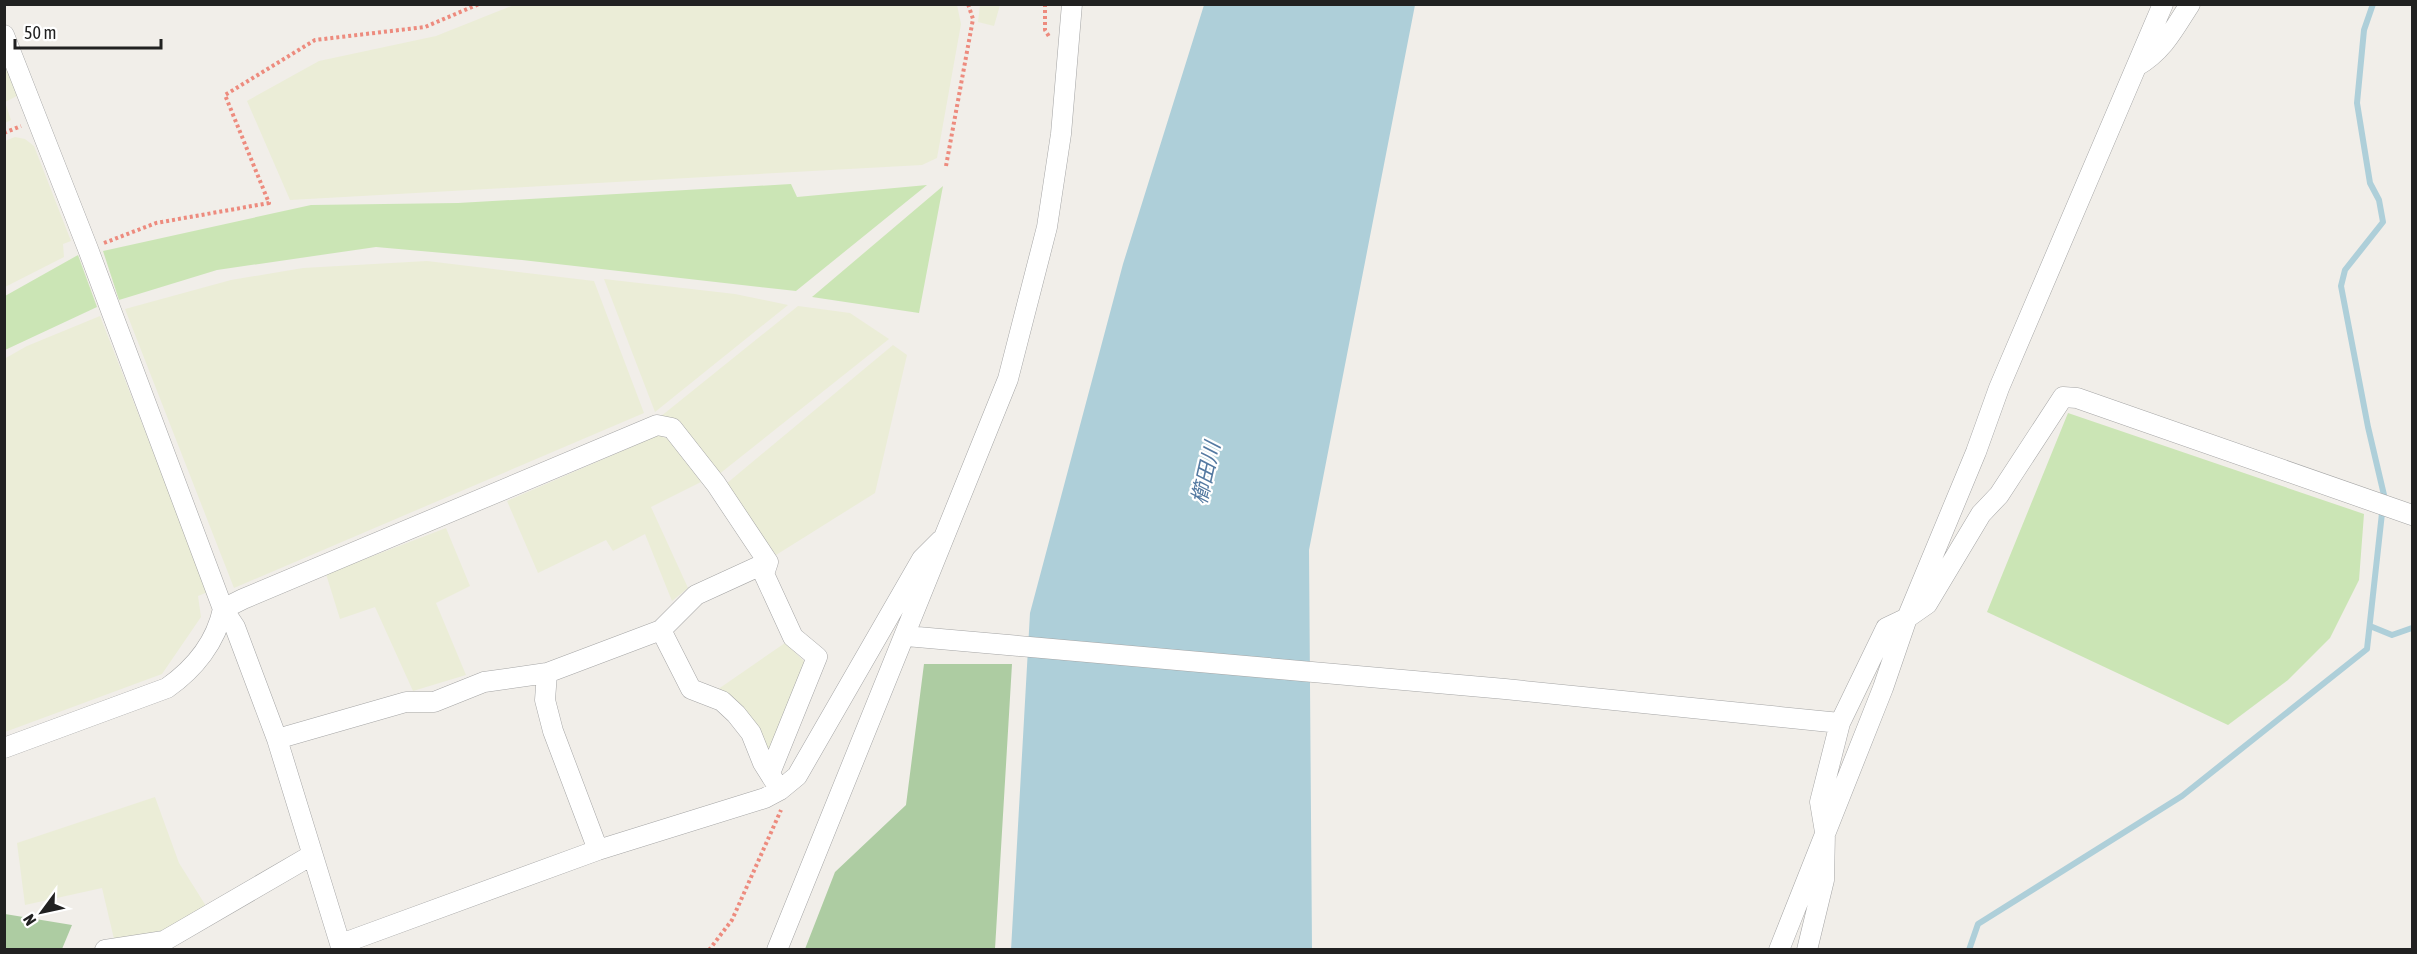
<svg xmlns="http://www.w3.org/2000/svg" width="2417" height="954" viewBox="0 0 2417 954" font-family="'Asap Condensed','Noto Sans JP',sans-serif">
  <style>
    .farmland { fill: #ebedd7 }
    .grass { fill: #cbe5b5 }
    .forest { fill: #adcca2 }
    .water { fill: #aecfd9 }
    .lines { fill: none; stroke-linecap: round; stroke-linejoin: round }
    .stream { stroke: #aecfd9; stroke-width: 6 }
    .minor-casing { stroke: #a5a5a5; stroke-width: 21 }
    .path { stroke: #ed8b7e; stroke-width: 4; stroke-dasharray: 3 3; stroke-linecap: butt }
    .minor { stroke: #fff; stroke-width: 20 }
    .labels { text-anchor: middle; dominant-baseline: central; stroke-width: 4.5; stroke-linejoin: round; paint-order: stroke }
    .water-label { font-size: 21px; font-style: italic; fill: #5379a1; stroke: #fff }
  </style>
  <rect width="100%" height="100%" fill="#f1eee9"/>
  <path class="farmland" d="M957,5l4,19 -24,134 -15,7 -632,35 -43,-99 72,-40 117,-25 78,-31z
    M980,5h20l-6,21 -16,-4z
    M4,61l15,34 -14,7 6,18 -6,3z
    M15,137l10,2 9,7 37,95 -8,3 1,13 -59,30v-146z
    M427,261l167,20 50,132 -410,175 -109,-279 106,-29 72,-12z
    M604,279l131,15 53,11 -133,107z
    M798,306l52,7 39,26 -171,136 -39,-55 -19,-3z
    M100,316l108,276 -10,4 3,21 -39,57 -157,58 -1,-373 23,-13z
    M893,345l14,10 -32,138 -99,62 -50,-71z
    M659,435l9,4 33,43 -50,25 37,81 -16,13 -27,-67 -32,17 -7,-11 -68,33 -31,-72z
    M446,528l24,58 -34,17 30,72 -53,16 -38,-84 -35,12 -14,-45z
    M785,643l20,19 -38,96 -53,-66z
    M155,797l24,66 27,43 -45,28 -47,5 -12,-51 -77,17 -8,-62z"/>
  <path class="grass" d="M791,184l6,13 130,-12 -131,106 -274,-31 -146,-13 -159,23 -98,30 -16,-49 208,-46 147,-2z
    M943,186l-24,127 -107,-16z
    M78,255l19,52 -92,43v-54z
    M2068,413l296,101 -5,66 -29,58 -42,42 -60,45 -241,-113z"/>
  <path class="forest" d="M924,664h88l-17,285h-190l30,-77 71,-67z
    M5,914l67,11 -10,24h-57z"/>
  <path class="water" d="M1204,5h211l-106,545 3,399 -301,1 19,-337 93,-349z"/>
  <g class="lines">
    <path class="stream" d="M2370,626l22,9 20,-7
      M1969,950l9,-26 204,-128 185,-147 17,-154 -16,-68 -27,-141 4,-16 38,-48 -4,-22 -9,-17 -13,-80 7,-73 9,-26"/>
    <g class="minor-casing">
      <path id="minor" d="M4,35l84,214 135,360 12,18 42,112 65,211
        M2137,66c26,-15 37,-37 53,-62
        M768,562l-4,12 29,63 24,20 -47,116
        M661,630l35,-35 72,-33
        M906,636l599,53 335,34
        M547,673l-2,27 8,31 45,119
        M277,739l129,-37h28l50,-20 63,-9 114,-43 30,59 31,12 14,13 15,19 12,30 17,27
        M4,748l163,-60c27,-19 49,-46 56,-79l20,-10 414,-174 15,3 44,56 52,78
        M341,944l257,-94 167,-52 15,-8 17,-14 125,-217 19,-19
        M105,950l59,-9 148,-86
        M777,950l231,-571 39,-152 14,-93 11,-130
        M1779,950l104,-262 24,-70 69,-166 23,-64 164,-384
        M1807,950l17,-70 1,-48 -5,-30 20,-79 46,-95 21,-10 20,-14 54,-90 18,-19 64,-98 14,1 335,117"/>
    </g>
    <path class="path" d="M1045,4v26l5,8
      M4,133l17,-7
      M946,166l27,-147 -5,-15
      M104,243l52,-20 113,-20 -44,-108 90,-55 110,-13 54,-23
      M709,950l23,-30 49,-110"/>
    <use href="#minor" class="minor"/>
  </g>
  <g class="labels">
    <g class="water-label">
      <text transform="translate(1205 473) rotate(-77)">櫛田川</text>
    </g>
  </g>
  <rect width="2417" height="954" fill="none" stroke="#212121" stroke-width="12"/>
  <g transform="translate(42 912) rotate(237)" stroke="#ffffff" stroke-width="4.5" paint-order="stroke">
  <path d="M0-4.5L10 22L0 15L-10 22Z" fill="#212121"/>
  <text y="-9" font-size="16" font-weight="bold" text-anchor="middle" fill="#212121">N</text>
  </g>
  <path d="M15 39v9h146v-9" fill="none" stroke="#212121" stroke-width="3"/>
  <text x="24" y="39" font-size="18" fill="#212121" stroke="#ffffff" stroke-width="4.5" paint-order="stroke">50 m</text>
</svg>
